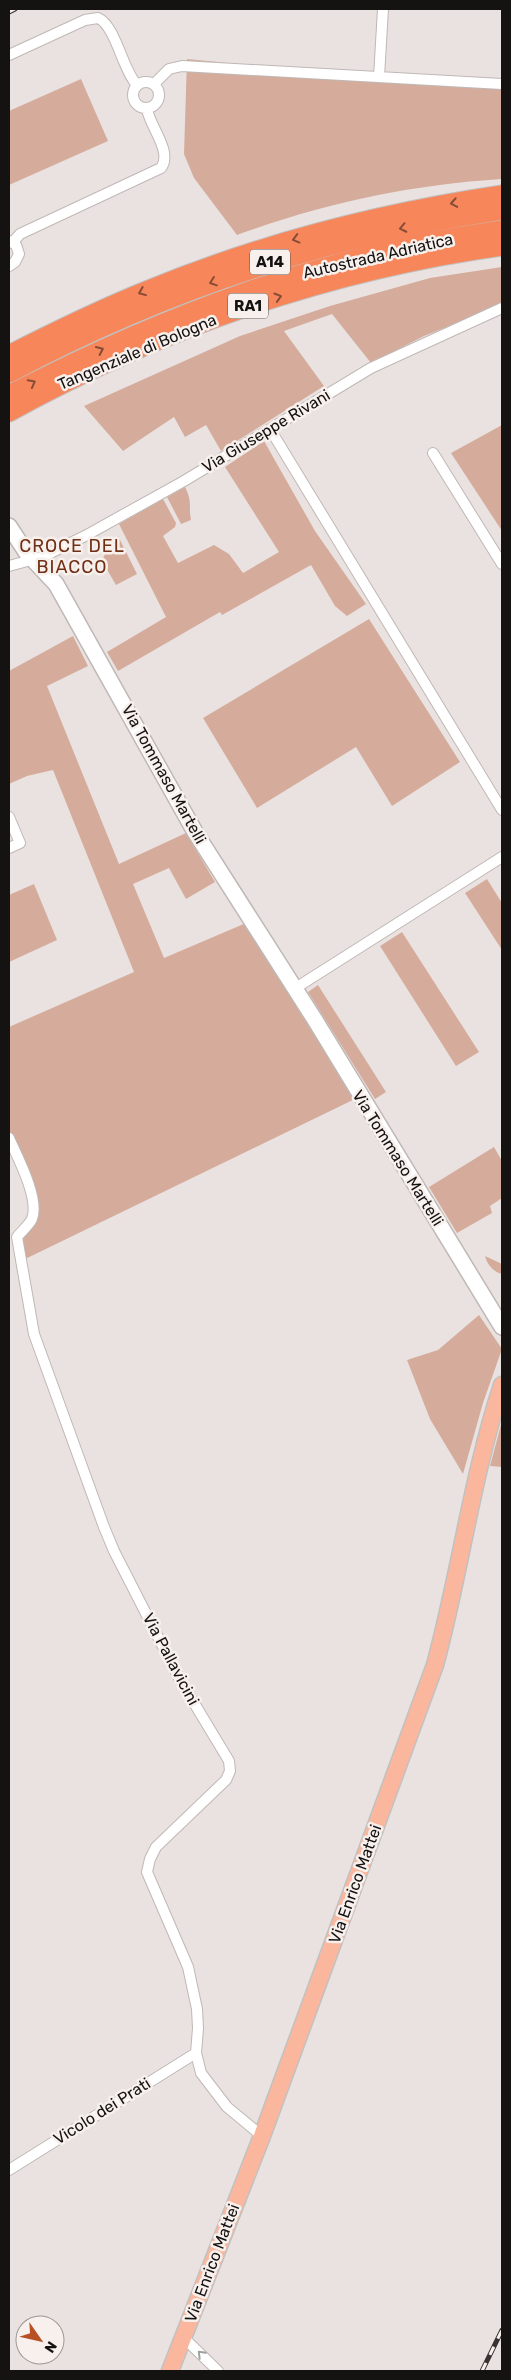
<svg xmlns="http://www.w3.org/2000/svg" width="511" height="2380" viewBox="0 0 511 2380" font-family="Rubik,sans-serif">
  <style>
    .green { fill: #d5ac9c }
    .lines { fill: none; stroke-linecap: round; stroke-linejoin: round }
    .minor-casing { stroke: #bfb8b5; stroke-width: 12 }
    .secondary-casing { stroke: #bfb8b5; stroke-width: 18 }
    .primary-casing { stroke: #c2c1c1; stroke-width: 19 }
    .motorway-casing { stroke: #c2c1c1; stroke-width: 21 }
    .minor { stroke: #fff; stroke-width: 10 }
    .secondary { stroke: #fff; stroke-width: 15 }
    .primary { stroke: #fab79d; stroke-width: 16 }
    .motorway { stroke: #f7875b; stroke-width: 19 }
    .rail-casing { stroke: #373333; stroke-width: 5 }
    .rail { stroke: #f7f0ed; stroke-width: 3; stroke-dasharray: 9; stroke-linecap: butt }
    .oneway { stroke: #864c36 }
    .oneway2 { stroke: #a1a0a0 }
    .labels { text-anchor: middle; dominant-baseline: central; stroke-width: 5; stroke-linejoin: round; paint-order: stroke }
    .shield { fill: #f7f0ed; stroke: #595554; stroke-width: 1 }
    .shield-label { font-size: 15px; font-weight: bold; fill: #151212 }
    .street-label { font-size: 16px; fill: #151212; stroke: #f7f0ed }
    .neighbourhood-label { font-size: 18px; letter-spacing: 1px; fill: #713015; stroke: #f7f0ed }
  </style>
  <rect width="100%" height="100%" fill="#eae2e0"/>
  <path class="green" d="M187,59l251,25 64,4v91c-93,6 -177,24 -265,56l-43,-57 -10,-24z
    M81,79l27,62 -99,44v-74z
    M502,267v38l-78,31 -53,27 -39,-49 -48,17 40,55 -103,65 -15,-26 -21,12 -11,-20 -51,34 -39,-45 156,-70 90,-30 100,-28z
    M502,425v106l-51,-78z
    M264,441l51,90 51,73 -19,12 -12,-10 -24,-41 -89,50 -2,-3 -102,59 -11,-19 59,-35 -47,-93 44,-25 13,24 -1,4 -12,9 15,27 36,-18 15,9 14,19 36,-21 -54,-85z
    M185,487c8,16 3,17 6,33l-10,4 -14,-27z
    M118,536l19,38 -21,11 -14,-24 3,-7 14,-7 -4,-6z
    M369,619l91,143 -68,44 -36,-59 -99,61 -54,-90z
    M73,636l15,30 -41,20 72,178 67,-31 29,49 -29,17 -17,-31 -36,16 31,74 82,-35 111,175 -336,163 -4,-24 15,-18 2,-17 -25,-64v-111l125,-55 -81,-202 -26,6 -18,8v-113z
    M487,879l15,24v47l-37,-57z
    M34,884l23,56 -48,22v-67z
    M402,932l77,120 -23,14 -76,-120z
    M318,985l68,107 -11,7 -67,-107z
    M494,1147l8,14v37l-12,8 2,7 -35,20 -28,-46z
    M485,1256l17,8v10c-9,-2 -15,-10 -17,-18z
    M479,1315l23,34 -19,54 -20,71 -33,-55 -23,-59 31,-10z
    M502,1421v46l-12,-1z"/>
  <g class="lines">
    <g class="minor-casing">
      <path id="minor" d="M9,55l76,-35 13,-2c18,8 24,51 39,67
        M379,77l4,-68
        M133 95a13 13 0 1 1 26 0a13 13 0 1 1-26 0Z
        M154,84l15,-15 13,-3 320,18
        M9,241l7,4 3,9 -4,8 -6,4
        M13,242l7,-8 141,-66c12,-16 -11,-41 -14,-59
        M270,429l232,381
        M433,453l69,111
        M9,566l33,-9 43,-21 99,-55 187,-113 131,-60
        M9,817l11,26 -11,5
        M294,989l208,-132
        M9,1138c8,18 31,61 23,81 -3,6 -11,13 -15,18l17,97 70,193 10,24 65,127 50,83 1,10 -4,9 -70,67 -6,12 -3,13 41,95 9,42 1,19 -2,25 5,20 26,34 35,29
        M9,2170l187,-117
        M183,2337l35,34"/>
    </g>
    <g class="secondary-casing">
      <path id="secondary" d="M9,526l17,26 30,32 139,248 120,188 187,307"/>
    </g>
    <g class="primary-casing">
      <path id="primary" d="M170,2371l92,-235 173,-471c25,-92 37,-189 67,-280"/>
    </g>
    <g class="motorway-casing">
      <path id="motorway" d="M9,355c45,-23 90,-45 137,-64 114,-47 234,-78 356,-96
        M9,373c156,-83 318,-137 493,-163
        M9,395c156,-81 318,-141 493,-165
        M9,412c152,-84 320,-142 493,-166"/>
    </g>
    <use href="#minor" class="minor"/>
    <use href="#secondary" class="secondary"/>
    <use href="#primary" class="primary"/>
    <use href="#motorway" class="motorway"/>
    <g class="rail-casing">
      <path id="rail" d="M9,12l6,-3
        M482,2371l20,-41"/>
    </g>
    <use href="#rail" class="rail"/>
  </g>
  <defs><path id="oneway-chevron" d="M-2-3.5L2.5 0L-2 3.5" fill="none" stroke-width="1.6" stroke-linecap="round" stroke-linejoin="round" transform="scale(1.25)"/></defs>
  <g class="oneway">
    <use href="#oneway-chevron" transform="translate(454 203) rotate(170)"/>
    <use href="#oneway-chevron" transform="translate(403 228) rotate(168)"/>
    <use href="#oneway-chevron" transform="translate(296 239) rotate(165)"/>
    <use href="#oneway-chevron" transform="translate(213 282) rotate(161)"/>
    <use href="#oneway-chevron" transform="translate(142 292) rotate(158)"/>
    <use href="#oneway-chevron" transform="translate(278 297) rotate(-17)"/>
    <use href="#oneway-chevron" transform="translate(100 350) rotate(-25)"/>
    <use href="#oneway-chevron" transform="translate(32 383) rotate(-28)"/>
  </g>
  <use class="oneway2" href="#oneway-chevron" transform="translate(201 2354) rotate(-135)"/>
  <g class="labels">
    <g class="shield">
      <rect x="250" y="249.5" width="40" height="25" rx="4"/>
      <rect x="228" y="293.5" width="40" height="25" rx="4"/>
    </g>
    <g class="shield-label">
      <text x="270" y="262">A14</text>
      <text x="248" y="306">RA1</text>
    </g>
    <g class="street-label">
      <text transform="translate(378 256) rotate(-13)">Autostrada Adriatica</text>
      <text transform="translate(137 352) rotate(-23)">Tangenziale di Bologna</text>
      <text transform="translate(266 431) rotate(-31)">Via Giuseppe Rivani</text>
      <text transform="translate(164 774) rotate(61)">Via Tommaso Martelli</text>
      <text transform="translate(398 1158) rotate(58)">Via Tommaso Martelli</text>
      <text transform="translate(171 1659) rotate(62)">Via Pallavicini</text>
      <text transform="translate(355 1884) rotate(-70)">Via Enrico Mattei</text>
      <text transform="translate(102 2111) rotate(-32)">Vicolo dei Prati</text>
      <text transform="translate(212 2263) rotate(-69)">Via Enrico Mattei</text>
    </g>
    <g class="neighbourhood-label">
      <text x="72" y="546">CROCE DEL<tspan x="72" dy="21">BIACCO</tspan></text>
    </g>
  </g>
  <rect width="511" height="2380" fill="none" stroke="#151212" stroke-width="20"/>
  <g transform="translate(40 2340) rotate(124)"><circle r="24" fill="#f7f0ed" stroke="#9d9795"/>
  <path d="M0-4L9 19L0 12L-9 19Z" fill="#b75125"/>
  <text y="-8" font-size="14" font-weight="bold" text-anchor="middle" fill="#151212">N</text>
  </g>
</svg>
